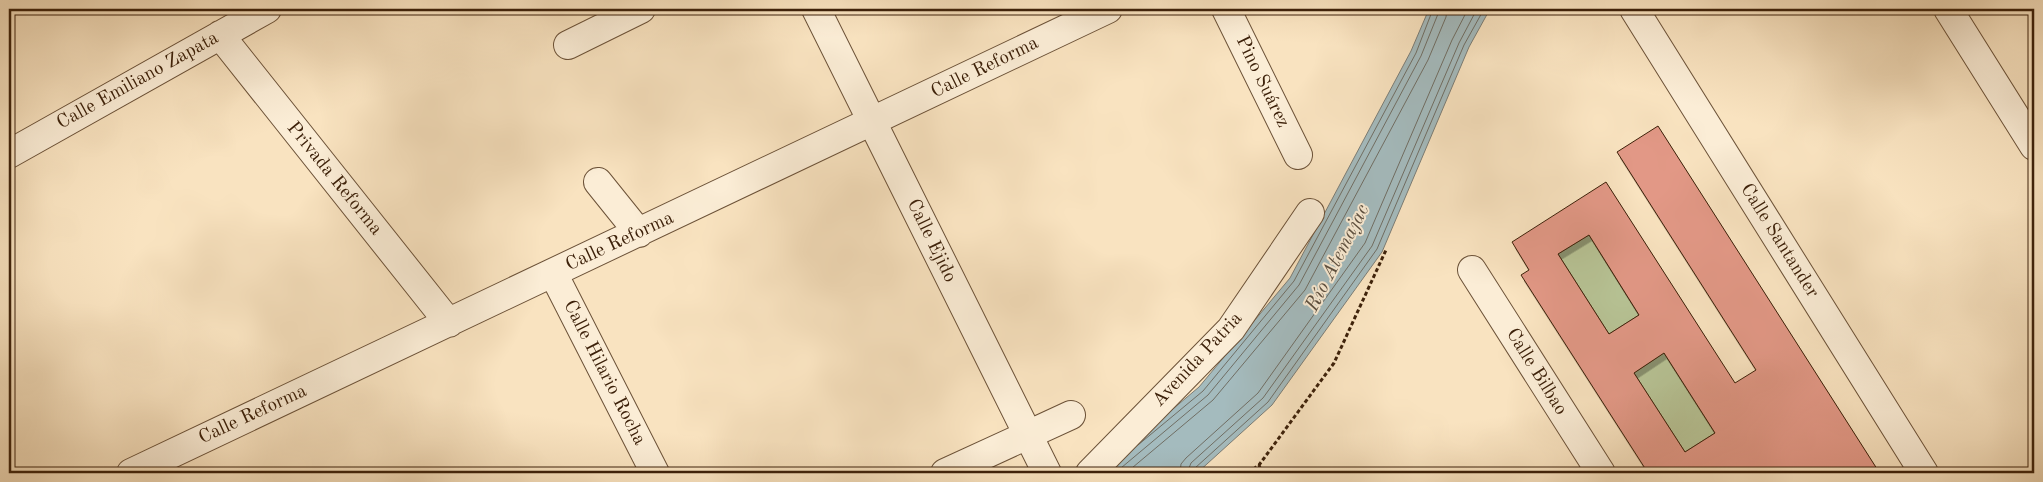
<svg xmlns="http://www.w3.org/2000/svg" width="2043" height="482" viewBox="0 0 2043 482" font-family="'Old Standard TT',serif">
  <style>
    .green { fill: #b8c597; stroke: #7a7350 }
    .water { fill: #a4bbbe; stroke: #7b7d76 }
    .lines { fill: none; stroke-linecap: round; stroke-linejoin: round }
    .shore { stroke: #706e64; stroke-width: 1 }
    .building { fill: #e29886; stroke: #3d210a; fill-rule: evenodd; filter: url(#shadow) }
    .minor-casing { stroke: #6c5238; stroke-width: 30 }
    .path { stroke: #3d210a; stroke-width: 3; stroke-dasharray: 4 2.5; stroke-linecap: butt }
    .minor { stroke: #fbedd6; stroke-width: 28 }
    .labels { text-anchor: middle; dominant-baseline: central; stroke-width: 4; stroke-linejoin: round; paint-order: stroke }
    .street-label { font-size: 19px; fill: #3d210a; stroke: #fbedd6 }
    .water-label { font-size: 20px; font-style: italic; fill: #5c4f40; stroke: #fbedd6 }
  </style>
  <defs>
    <filter id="shadow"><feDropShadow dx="3" dy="5.5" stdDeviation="0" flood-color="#0004"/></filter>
  </defs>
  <rect width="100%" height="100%" fill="#f9e3c0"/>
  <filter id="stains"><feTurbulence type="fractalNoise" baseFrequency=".004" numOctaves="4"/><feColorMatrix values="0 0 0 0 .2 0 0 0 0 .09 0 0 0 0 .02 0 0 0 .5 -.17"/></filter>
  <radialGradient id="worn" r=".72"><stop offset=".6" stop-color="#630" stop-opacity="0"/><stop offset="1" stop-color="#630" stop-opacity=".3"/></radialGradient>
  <path class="green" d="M1589,235l50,80 -30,19 -51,-80z
    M1664,353l51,80 -30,19 -51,-79z"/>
  <path class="water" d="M1429,9h61l-21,38 -87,205 -110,153 -75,68h-100l102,-86 91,-109 121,-227z"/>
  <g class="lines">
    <path class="shore" d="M1138,445l65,-54 91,-110 122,-228 17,-44
      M1115,473l93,-78 91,-110 122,-229 19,-47
      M1126,473l87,-73 92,-110 123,-230 18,-43 1,-8
      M1180,473l1,-9 5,-6 72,-65 107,-150 87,-203 16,-31
      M1187,473l4,-10 72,-65 109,-152 87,-203 18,-34
      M1194,473l1,-5 73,-66 109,-153 87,-204 20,-36"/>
  </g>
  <path class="building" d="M1658,126l221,346 -3,1h-228l-127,-198 8,-5 -17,-28 94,-60 129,201 21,-13 -139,-218zM1589,235l50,80 -30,19 -51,-80zM1664,353l51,80 -30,19 -51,-79z"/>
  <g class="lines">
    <g class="minor-casing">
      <path id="minor" d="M816,9l231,464
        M1226,9l72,146
        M1634,9l290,464
        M1948,9l86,137
        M220,35l229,288
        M568,45l73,-36
        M9,154l258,-145
        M598,182l41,51
        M1472,270l129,203
        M553,273l102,200
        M131,473l977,-464
        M945,473l126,-58
        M1090,473l141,-144 79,-116"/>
    </g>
    <path class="path" d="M1259,465l3,8
      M1248,473l11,-8 75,-102 52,-113"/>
    <use href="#minor" class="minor"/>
  </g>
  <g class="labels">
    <g class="street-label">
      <text transform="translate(985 68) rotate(-26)">Calle Reforma</text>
      <text transform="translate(138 81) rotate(-29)">Calle Emiliano Zapata</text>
      <text transform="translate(1262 82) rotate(64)">Pino Suárez</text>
      <text transform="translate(334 179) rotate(51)">Privada Reforma</text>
      <text transform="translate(931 241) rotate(64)">Calle Ejido</text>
      <text transform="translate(1779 241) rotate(58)">Calle Santander</text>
      <text transform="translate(620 242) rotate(-25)">Calle Reforma</text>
      <text transform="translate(1198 360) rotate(-47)">Avenida Patria</text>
      <text transform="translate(1536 372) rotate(58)">Calle Bilbao</text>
      <text transform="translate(604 373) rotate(63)">Calle Hilario Rocha</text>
      <text transform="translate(253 415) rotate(-25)">Calle Reforma</text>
    </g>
    <g class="water-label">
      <text transform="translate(1338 258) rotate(-63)">Río Atemajac</text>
    </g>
  </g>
  <rect width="2043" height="482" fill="none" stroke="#f9e3c0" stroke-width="30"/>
  <rect x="10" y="10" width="2023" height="462" fill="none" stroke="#3d210a" stroke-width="2.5"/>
  <rect x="15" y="15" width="2013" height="452" fill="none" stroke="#3d210a"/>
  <rect width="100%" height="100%" filter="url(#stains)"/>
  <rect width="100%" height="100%" fill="url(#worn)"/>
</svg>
